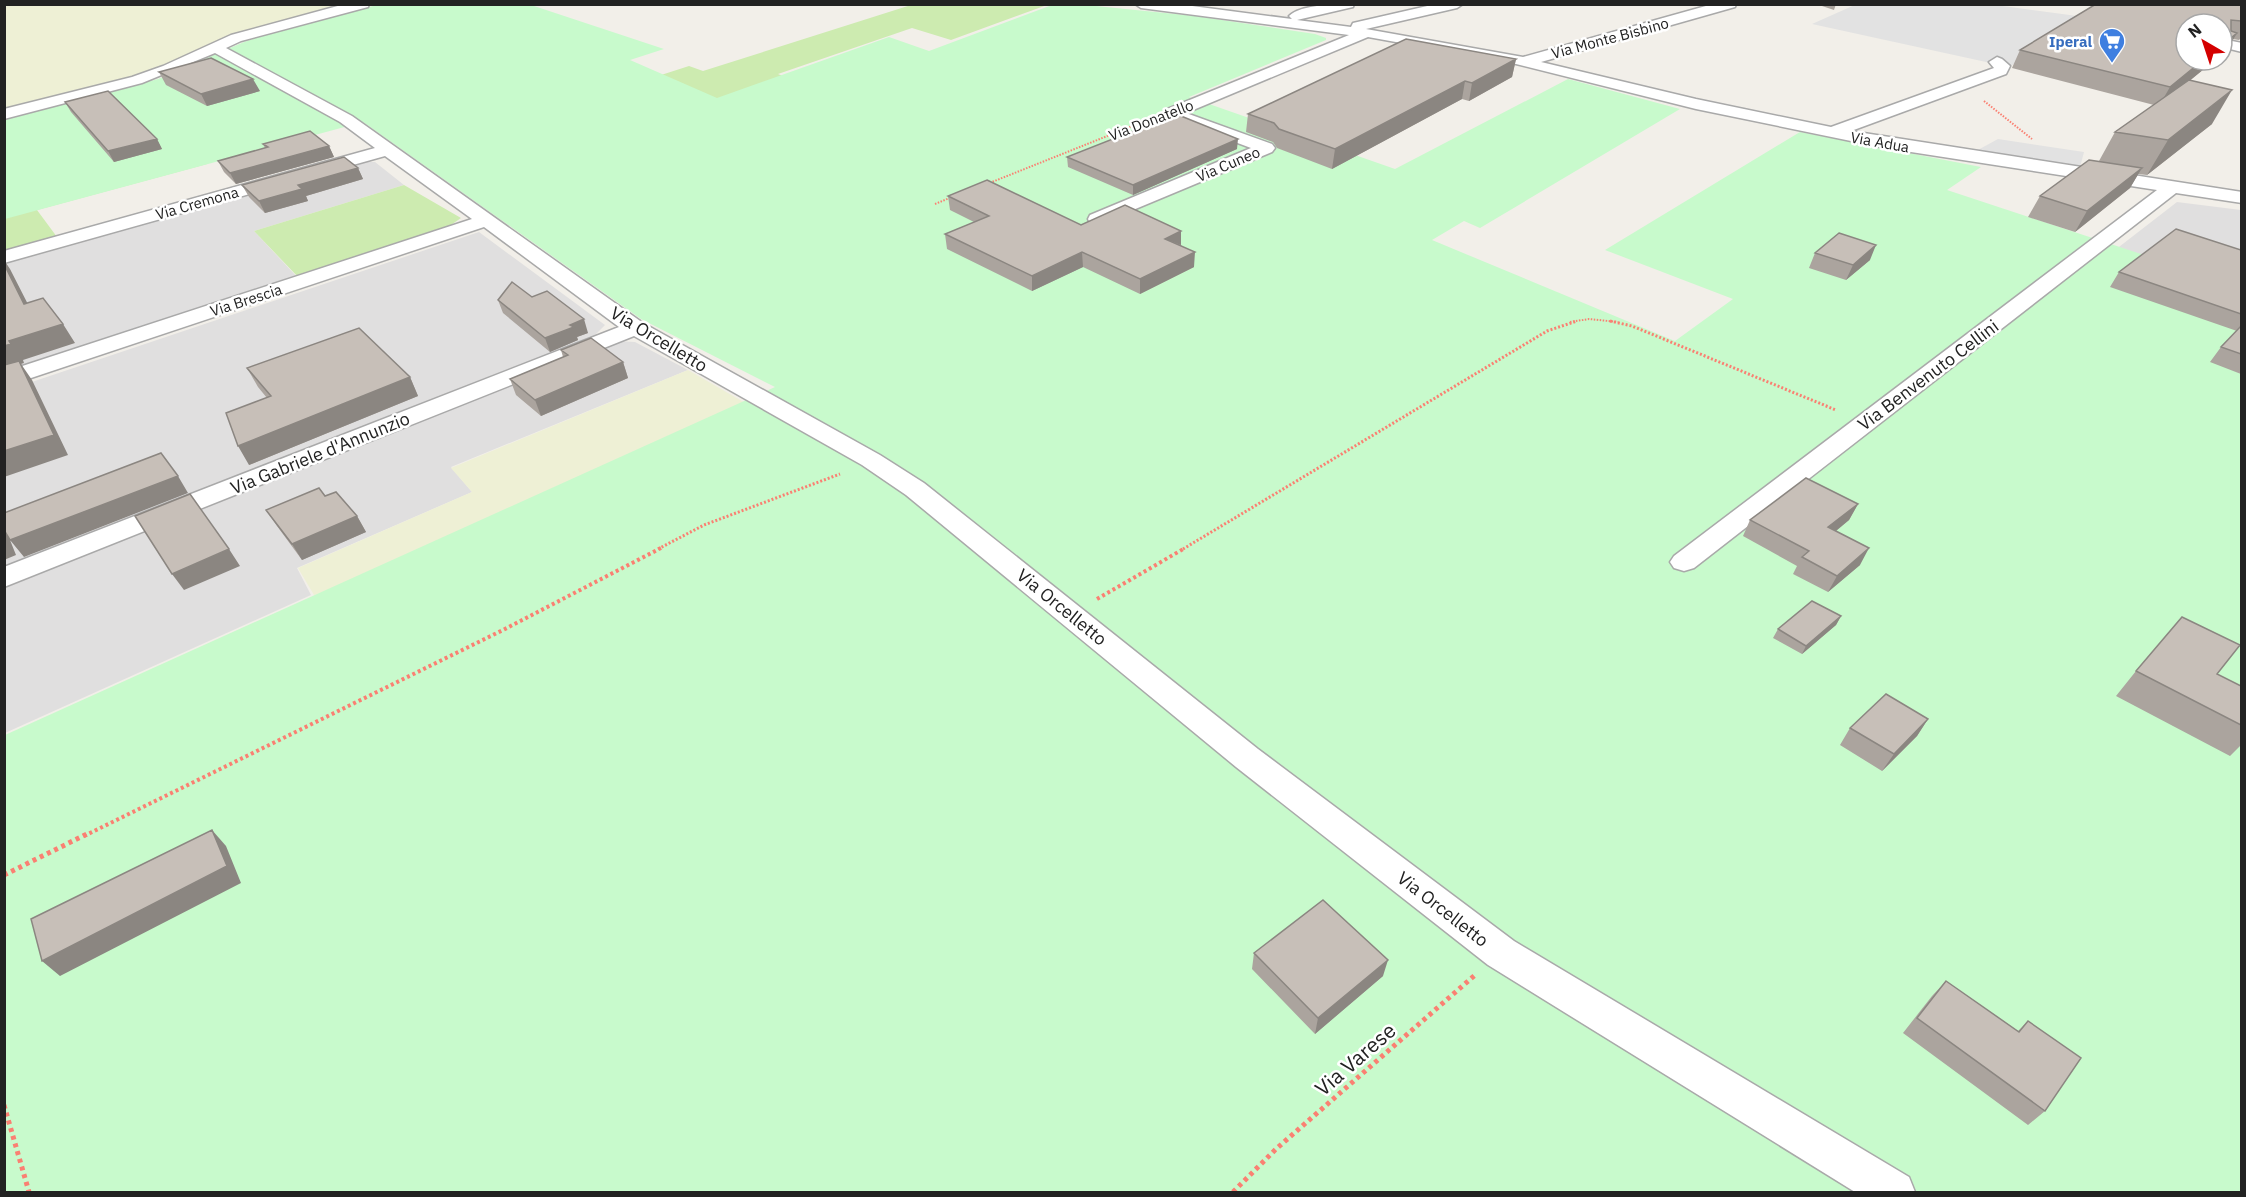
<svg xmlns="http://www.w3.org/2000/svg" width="2246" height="1197" viewBox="0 0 2246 1197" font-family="'IBM Plex Sans',sans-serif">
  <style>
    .residential { fill: #e0dfdf }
    .farmland { fill: #eef0d5 }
    .grass { fill: #cdebb0 }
    .park { fill: #c8facc }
    .parking { fill: #e2e2e2 }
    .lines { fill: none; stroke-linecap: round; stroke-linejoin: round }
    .street-casing { stroke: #a9a9a9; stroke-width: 3 }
    .path-far3 { stroke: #fa8072; stroke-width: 2; stroke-dasharray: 1.5 1.5; stroke-linecap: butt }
    .path-far2 { stroke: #fa8072; stroke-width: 3; stroke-dasharray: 2 2; stroke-linecap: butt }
    .path-far1 { stroke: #fa8072; stroke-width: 4; stroke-dasharray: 3 3; stroke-linecap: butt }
    .path { stroke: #fa8072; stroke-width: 5; stroke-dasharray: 4 4; stroke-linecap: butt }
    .street { fill: #fff; fill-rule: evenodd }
    .wall { fill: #aba49e }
    .shaded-wall { fill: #8b8681 }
    .building { fill: #c7bfb8; stroke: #8b8681; stroke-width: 1.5 }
    .labels { text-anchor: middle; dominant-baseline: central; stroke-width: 5; stroke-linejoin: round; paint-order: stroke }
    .far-street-label { font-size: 15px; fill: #222; stroke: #fff }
    .far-shop-label { font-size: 15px; font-weight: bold; fill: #366cbe; stroke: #fff; text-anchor: end }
    .street-label { font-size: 18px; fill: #222; stroke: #fff }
    .near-street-label { font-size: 21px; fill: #222; stroke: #fff }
  </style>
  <rect width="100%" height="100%" fill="#f2efe9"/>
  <path class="residential" d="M363,162h12l29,23 -150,46 44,47 -293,95v-111z
    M2177,202l64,8v168l-197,-73z
    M479,232l126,93 -11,11 -589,234v-179z
    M617,341l18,1 53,28 -237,97 21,25 -175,76 14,27 -306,138v-145z"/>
  <path class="farmland" d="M5,5h347l-129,33 -77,35 -141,37z
    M688,370l160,92 -534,133 -16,-27 174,-76 -21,-24z"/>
  <path class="grass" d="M911,5h136l-96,35 -39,-12 -134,46 40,17 -278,23 149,-48 14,5z
    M207,164l-170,46 20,27 -52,14v-77z
    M404,185l57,33 -13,9 -150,50 -44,-46z"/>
  <path class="park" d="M381,4l150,1 133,44 -34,11 87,38 172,-61 40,14 123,-46h34l109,11 120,18 11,4v2l-137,57 206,72 173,-90 112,30 -200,119 -16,-7 -32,19 243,101 58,-42 -128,-49 195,-118 181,35 -34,23 294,97v905h-2236v-457l770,-348 -134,-68 -278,-197 -358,97v-99l153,-41 86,-37 35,-12z"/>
  <path class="parking" d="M1857,4h131l104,14 -83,49 -197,-43z
    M1998,139l86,13 -4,15 -104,-16z"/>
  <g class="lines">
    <g class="street-casing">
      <path id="street" d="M345,4h24l-1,3 -127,34 -15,7 126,68 291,207 237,132 44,28 334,266 256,192 395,236 6,15h-60l-367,-227 -252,-198 -330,-272 -44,-30 -228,-129 -630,251v-20l615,-240 -135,-100 -480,160v-15l468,-153 -87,-63 -381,107v-12l371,-103 -35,-26 -125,-69 -73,30 -138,36v-10l128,-32 31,-11 68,-31z
        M1135,4h42l115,15 -3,-3c12,-12 49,-12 65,-12l-1,3 -56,13 54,7 2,-4 83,-19h27l-6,4 -91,21 157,28 190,-53h23l-1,3 -194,55 155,37 135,28 163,-59 -5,-6 8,-5 5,2 8,7 -4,8 -155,57 391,61v11l-66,-10 -482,375 -10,3 -10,-3 -4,-6 4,-6 483,-366 -272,-42 -189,-39 -184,-46 -144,-26 -182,76 86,31 3,4 -3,4 -175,73 -7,-2 -2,-4 2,-4 161,-67 -86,-32 -2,-3 2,-3 184,-75 -208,-27z
        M2222,39l20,4v9l-20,-5z"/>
    </g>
    <path class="path-far3" d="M1984,101l48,38
      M987,184l163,-65
      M935,204l17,-7
      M1570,322l19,-3 29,3"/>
    <path class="path-far2" d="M1610,321l22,5 204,84
      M658,549l46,-24 136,-51
      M1183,549l364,-218 30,-10"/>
    <path class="path-far1" d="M1097,599l88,-51
      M84,836l419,-206 158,-82"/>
    <path class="path" d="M4,875l83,-41
      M4,1105l25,87
      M1233,1192l43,-43 199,-174"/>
    <use href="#street" class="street"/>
  </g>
  <path class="wall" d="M1816,4h20l-2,6z
    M2096,4l145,17v17l-2,2 -6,-1 -6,11 -41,10h29l-25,20 22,44 -65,51 -9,-1 -8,14 -55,44 -47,-15 12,-21 59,-35 16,-29 39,-27 -142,-37 8,-18z
    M1516,59l-4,18 -43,24 -7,-2 -130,70 -55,-21 -4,-6 -27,-10 2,-18z
    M159,72l101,19 -53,15 -41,-21z
    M65,102l92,37 5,10 -48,13 -43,-50z
    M263,144l66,2 5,11 -98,27 -12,-12 -6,-11 47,-13z
    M1237,149l-104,46 -65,-28 -1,-10z
    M358,168l5,11 -57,17 2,5 -43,12 -16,-16 -7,-12z
    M948,196l133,29 100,6v14l13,22 -54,27 -57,-27 -51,24 -85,-42 -2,-15 29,-12 -24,-12z
    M2241,250v124l-31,-12 11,-15 16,-16 -127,-44 9,-15z
    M1815,253l55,7 -24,20 -37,-12z
    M532,297l56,36 -11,4 1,3 -28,12 -47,-39 -5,-13z
    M561,350l62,12 5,16 -87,38 -25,-21 -6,-16 53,-22z
    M247,368l163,9 8,19 -169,69 18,-67 -9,-11z
    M325,496l32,20 9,16 -64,28 -25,-34 -11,-16z
    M1858,504l-9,16 -13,11 24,34 -32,27 -35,-18 4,-8 -54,-30 7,-16z
    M1841,616l-5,9 -34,29 -29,-16 5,-9z
    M2136,671l81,3 24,12v59l-11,11 -114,-60z
    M1928,719l-11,17 -35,35 -42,-26 10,-17z
    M1254,953l129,23 -68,58 -63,-65z
    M1946,981l72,50 10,-10 17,90 -17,14 -125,-92 29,-37z"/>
  <path class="shaded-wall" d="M2237,33l-10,17 -5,4v-9z
    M1516,59l-4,18 -43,24 3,-18z
    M2203,60h12l-56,46 11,-19z
    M253,79l7,12 -53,15 -6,-12z
    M1465,81l-3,18 -130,70 3,-20z
    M2232,90l-20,34 -65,51 21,-35z
    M157,139l5,10 -48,13 -6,-11z
    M1238,139l-1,10 -104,46v-10z
    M329,146l5,11 -98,27 -6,-11z
    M358,168l5,11 -57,17 2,5 -43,12 -6,-12 39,-16z
    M2142,168l-12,20 -55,44 12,-21z
    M1181,231v14l-16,-6z
    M1876,245l-6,15 -24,20 7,-15z
    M1082,252l1,15 -51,24v-15z
    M1195,252l-1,15 -54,27v-15z
    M4,260l6,9 27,53 -13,-18 -20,-40z
    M584,319l4,14 -11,4 1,3 -28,12 -5,-14 25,-13z
    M63,324l12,19 -52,17 1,3 -3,1 11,16 36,75 -64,22v-131l5,-5z
    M623,362l5,16 -87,38 -6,-16z
    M410,377l8,19 -169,69 -11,-19z
    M178,476l10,17 -164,64 -14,-17 6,15 -12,5v-31z
    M1858,504l-9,16 -29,24 8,-17z
    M357,516l9,16 -64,28 -10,-16z
    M1869,548l-9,17 -32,27 9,-16z
    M229,549l11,17 -56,24 -12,-16z
    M1841,616l-5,9 -34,29 4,-8z
    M1928,719l-11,17 -35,35 12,-17z
    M212,830l14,16 15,37 -181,93 -18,-15z
    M1388,960l-5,16 -68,58 3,-16z"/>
  <path class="building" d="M2096,4h145v17l-10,-1v11l6,2 -15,12v-21h-36v36h17l-33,27 -150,-37z
    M1406,39l110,20 -44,24 -7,-2 -130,68 -56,-20 -5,-6 -26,-9z
    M211,58l42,21 -52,15 -42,-22z
    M2189,80l43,10 -64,50 -53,-8z
    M108,91l49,48 -49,12 -43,-49z
    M1176,114l62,25 -105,46 -66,-28z
    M310,131l19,15 -99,27 -12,-12 50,-14 -5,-3z
    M344,157l14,11 -60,17 4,4 -43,12 -17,-16z
    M2089,160l53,8 -55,43 -47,-15z
    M987,180l94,45 44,-20 56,26 -16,8 30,13 -55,27 -58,-27 -50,24 -87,-42 44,-18 -41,-20z
    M2176,229l65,21v64l-122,-42z
    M1839,233l37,12 -23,20 -38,-12z
    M4,264l20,40 19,-6 20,26 -54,17 2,3 -7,2z
    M512,282l20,15 15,-6 37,28 -14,6 4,2 -29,11 -47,-38z
    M2241,326v28l-20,-7z
    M359,328l51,49 -172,69 -12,-33 45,-17 -24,-28z
    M591,338l32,24 -88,38 -25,-21 58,-24 -7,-5z
    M19,361l35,74 -50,16v-86z
    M161,453l17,23 -168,64 -6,-10v-17z
    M1806,478l52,26 -30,23 41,21 -32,28 -35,-19 7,-6 -59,-31z
    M319,488l6,8 11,-4 21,24 -65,28 -26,-34z
    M190,494l39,55 -57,25 -37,-58z
    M1812,601l29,15 -35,30 -28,-17z
    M2182,617l58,28 -23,29 24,12v39l-105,-54z
    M1886,694l42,25 -34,35 -44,-26z
    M212,830l15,36 -185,95 -11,-42z
    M1323,900l65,60 -70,58 -64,-65z
    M1946,981l73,51 9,-11 53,37 -36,53 -128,-93z"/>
  <defs>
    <g id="supermarket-pin" transform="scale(1.35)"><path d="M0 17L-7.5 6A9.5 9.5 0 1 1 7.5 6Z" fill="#3f7fe0" stroke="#fff"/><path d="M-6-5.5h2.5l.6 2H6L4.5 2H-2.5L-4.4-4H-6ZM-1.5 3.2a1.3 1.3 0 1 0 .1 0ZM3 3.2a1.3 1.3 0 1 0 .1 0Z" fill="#fff"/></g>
  </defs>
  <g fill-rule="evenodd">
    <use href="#supermarket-pin" x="2112" y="41"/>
  </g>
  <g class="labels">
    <g class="far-street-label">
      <text transform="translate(1610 38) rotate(-15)">Via Monte Bisbino</text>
      <text transform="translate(1151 120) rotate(-21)">Via Donatello</text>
      <text transform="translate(1880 142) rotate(10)">Via Adua</text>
      <text transform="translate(1228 164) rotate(-23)">Via Cuneo</text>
      <text transform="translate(197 203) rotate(-16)">Via Cremona</text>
      <text transform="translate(246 300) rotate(-18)">Via Brescia</text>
    </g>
    <g class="far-shop-label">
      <text x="2092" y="41">Iperal</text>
    </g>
    <g class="street-label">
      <text transform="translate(659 339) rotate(31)">Via Orcelletto</text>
      <text transform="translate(1928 375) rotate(-37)">Via Benvenuto Cellini</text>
      <text transform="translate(320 453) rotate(-22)">Via Gabriele d'Annunzio</text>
      <text transform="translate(1062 607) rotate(39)">Via Orcelletto</text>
      <text transform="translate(1443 909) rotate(38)">Via Orcelletto</text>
    </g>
    <g class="near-street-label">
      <text transform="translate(1355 1059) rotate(-41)">Via Varese</text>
    </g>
  </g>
  <rect width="2246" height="1197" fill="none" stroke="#222222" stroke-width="12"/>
  <g transform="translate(2204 42) rotate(321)"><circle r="28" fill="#ffffff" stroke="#a7a7a7" stroke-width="1.5"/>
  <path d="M0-4.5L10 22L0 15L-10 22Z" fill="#d40000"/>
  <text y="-9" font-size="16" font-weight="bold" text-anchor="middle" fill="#222222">N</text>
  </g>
</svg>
